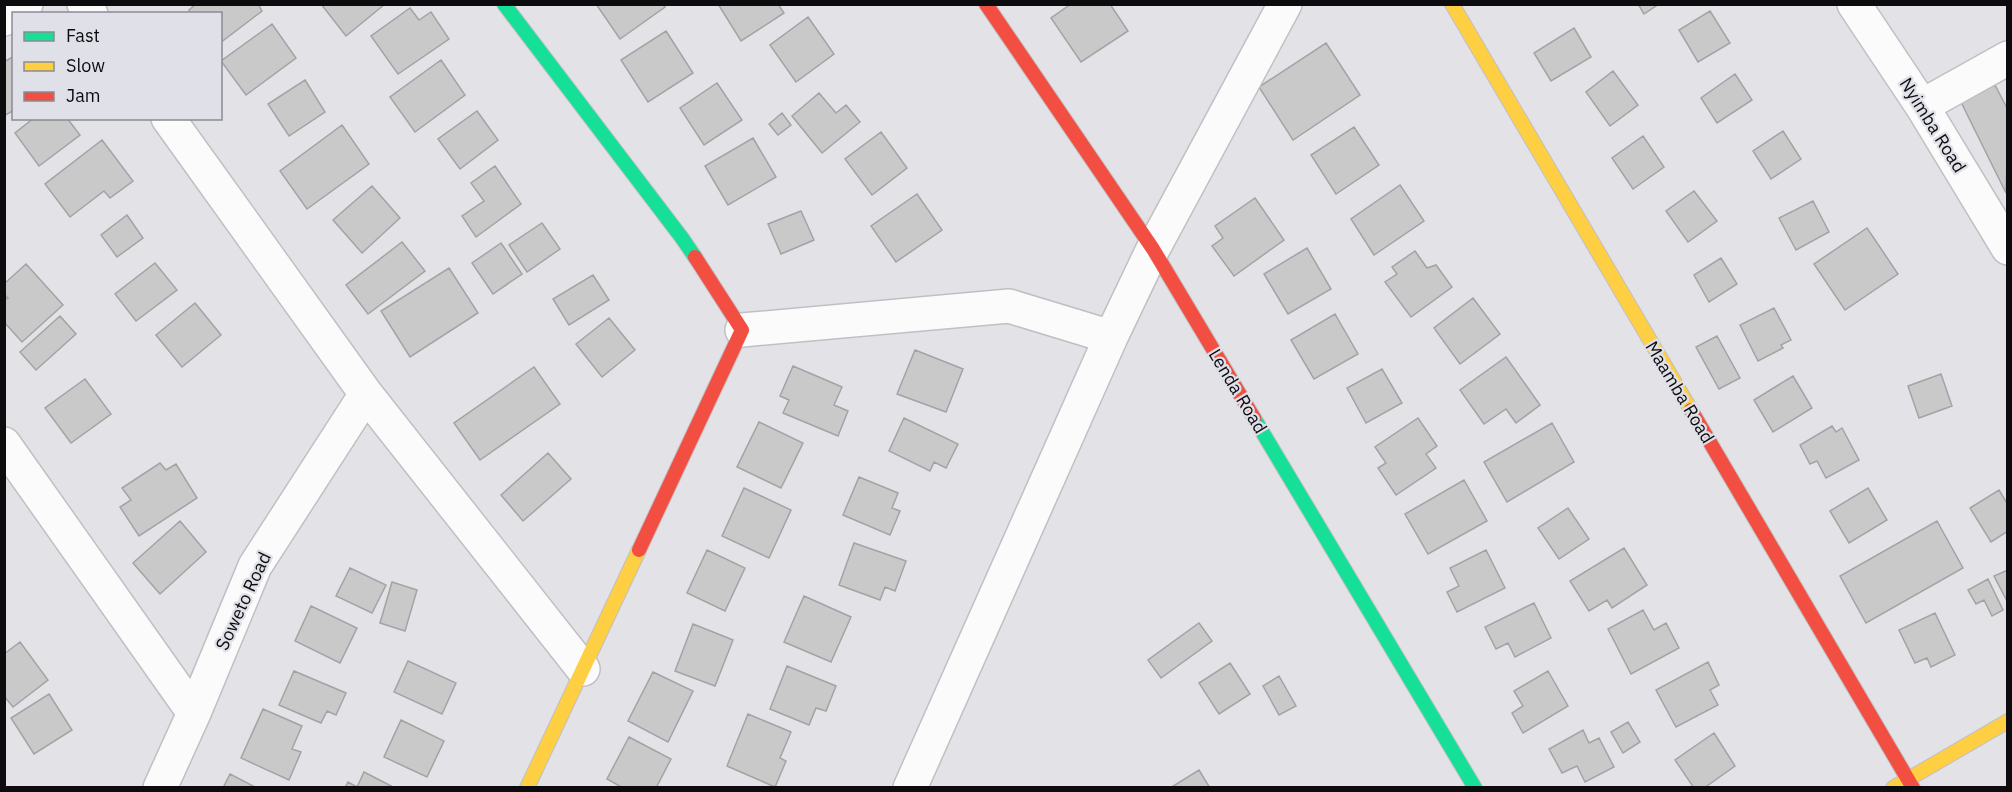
<svg xmlns="http://www.w3.org/2000/svg" width="2012" height="792" viewBox="0 0 2012 792" font-family="'IBM Plex Sans',sans-serif">
  <style>
    .building { fill: #cac9ca; stroke: #a4a2a4; stroke-width: 1.5 }
    .lines { fill: none; stroke-linecap: round; stroke-linejoin: round }
    .street-casing { stroke: #c0c0c4; stroke-width: 36 }
    .fast-casing { stroke: #c0c0c4; stroke-width: 16 }
    .slow-casing { stroke: #c0c0c4; stroke-width: 16 }
    .jam-casing { stroke: #c0c0c4; stroke-width: 16 }
    .street { stroke: #fbfbfb; stroke-width: 33 }
    .fast { stroke: #16e098; stroke-width: 14 }
    .slow { stroke: #ffcf43; stroke-width: 14 }
    .jam { stroke: #f24e42; stroke-width: 14 }
    .labels { text-anchor: middle; dominant-baseline: central; stroke-width: 4.5; stroke-linejoin: round; paint-order: stroke }
    .street-label { font-size: 18px; fill: #0c0c0f; stroke: #e0e0e9 }
  </style>
  <rect width="100%" height="100%" fill="#e2e2e7"/>
  <path class="building" d="M196,4h62l4,7 -42,32v-29h-29l-2,-4z
    M321,4h64l-39,32z
    M596,4h67l2,3 -45,32z
    M718,4h60l6,9 -43,28z
    M1071,4h39l18,27 -47,31 -30,-44z
    M1638,4h21l-15,10z
    M410,8l9,12 12,-8 18,27 -51,35 -27,-38z
    M1710,11l20,32 -32,19 -19,-32z
    M808,17l26,37 -38,28 -26,-37z
    M272,24l24,34 -50,37 -25,-34z
    M1574,28l17,29 -40,24 -17,-28z
    M666,31l27,42 -45,29 -27,-42z
    M1326,43l34,52 -67,45 -34,-53z
    M14,56v54l-10,6v-54z
    M441,60l24,35 -50,37 -25,-35z
    M1613,71l25,34 -28,21 -24,-34z
    M1735,74l17,26 -35,23 -16,-25z
    M305,80l20,32 -36,24 -21,-32z
    M717,83l25,37 -38,25 -24,-37z
    M1995,85l13,25 -2,83 -45,-91z
    M819,93l17,20 10,-8 14,17 -38,31 -30,-37z
    M477,111l21,29 -38,29 -22,-30z
    M782,113l9,12 -13,10 -9,-11z
    M34,118h33l13,17 -41,31 -24,-33z
    M342,125l27,39 -62,45 -27,-38z
    M1354,127l25,38 -43,29 -25,-39z
    M1783,131l18,28 -30,20 -18,-28z
    M881,132l26,36 -35,27 -27,-36z
    M1643,136l21,31 -31,22 -21,-31z
    M753,138l23,39 -48,28 -23,-39z
    M102,140l31,41 -23,17 -6,-7 -34,26 -25,-33z
    M495,166l26,38 -45,33 -14,-21 22,-15 -13,-18z
    M1400,185l24,36 -50,34 -23,-36z
    M372,186l28,32 -38,35 -29,-33z
    M1694,191l23,30 -29,21 -22,-31z
    M917,194l25,36 -46,32 -25,-36z
    M1255,198l29,42 -50,36 -22,-30 11,-8 -8,-12z
    M1813,201l16,31 -33,18 -17,-32z
    M801,211l13,29 -33,14 -13,-30z
    M127,215l16,23 -26,19 -16,-22z
    M542,223l18,26 -33,23 -18,-27z
    M1867,228l31,46 -53,36 -31,-46z
    M402,242l23,29 -57,43 -22,-29z
    M501,243l21,31 -29,20 -21,-31z
    M1307,248l24,41 -43,25 -24,-40z
    M1415,251l12,17 9,-3 16,22 -41,30 -26,-35 12,-8 -5,-7z
    M1721,258l16,26 -28,18 -15,-27z
    M155,263l22,27 -41,31 -21,-27z
    M26,264l37,41 -41,37 -18,-20v-22l4,-2 -4,-4v-10z
    M449,268l29,45 -68,44 -29,-46z
    M593,275l16,25 -40,25 -16,-26z
    M1473,298l27,36 -40,30 -26,-36z
    M195,303l26,32 -39,32 -26,-32z
    M1774,308l17,32 -10,5 2,3 -25,13 -18,-36z
    M1335,314l23,40 -44,25 -23,-39z
    M60,316l16,18 -40,36 -16,-18z
    M609,318l26,32 -33,27 -26,-33z
    M1717,336l23,42 -21,11 -23,-42z
    M915,350l48,19 -17,43 -49,-18z
    M1506,357l34,48 -24,18 -10,-14 -22,15 -24,-34z
    M793,366l49,21 -8,18 14,6 -10,25 -55,-23 6,-13 -9,-4z
    M534,367l26,37 -80,56 -26,-37z
    M1382,369l20,34 -36,20 -19,-35z
    M1941,374l11,32 -33,12 -11,-32z
    M1793,376l19,32 -39,24 -19,-32z
    M85,379l26,35 -40,29 -26,-35z
    M904,418l54,26 -12,24 -12,-6 -4,9 -41,-20z
    M1418,418l19,28 -11,8 10,14 -40,27 -18,-27 8,-5 -11,-16z
    M759,422l44,21 -22,45 -44,-21z
    M1552,423l22,39 -67,40 -23,-40z
    M1832,426l4,6 6,-4 17,32 -33,18 -9,-17 -7,3 -10,-19z
    M548,453l23,26 -48,42 -22,-26z
    M160,463l6,7 10,-6 21,34 -58,38 -19,-29 11,-7 -9,-12z
    M859,477l39,16 -6,15 8,3 -10,24 -47,-20z
    M1464,480l23,41 -59,33 -23,-40z
    M744,488l47,22 -22,48 -47,-22z
    M1868,488l19,32 -38,23 -19,-32z
    M1999,490l9,15v26l-17,11 -21,-34z
    M1568,508l21,31 -30,20 -21,-31z
    M180,521l26,31 -46,42 -27,-31z
    M1937,521l26,47 -97,55 -26,-47z
    M854,543l52,18 -11,30 -10,-4 -5,13 -41,-15z
    M1624,548l23,37 -35,23 -5,-8 -18,11 -19,-30z
    M707,550l38,18 -20,43 -38,-18z
    M1486,550l19,38 -48,24 -10,-20 12,-6 -9,-18z
    M350,568l36,17 -14,28 -36,-17z
    M2008,570v33l-14,-27z
    M1988,579l15,31 -11,6 -8,-16 -8,4 -8,-14z
    M392,582l25,8 -12,41 -25,-8z
    M804,596l47,21 -20,45 -47,-20z
    M1534,603l17,35 -36,19 -7,-14 -12,6 -11,-22z
    M311,606l46,22 -17,35 -45,-22z
    M1643,610l11,20 12,-7 13,25 -48,26 -23,-45z
    M1935,613l20,42 -24,12 -4,-9 -12,5 -16,-33z
    M1199,623l13,18 -51,37 -13,-18z
    M693,624l40,16 -18,46 -40,-15z
    M20,642l28,38 -35,27 -9,-11v-42z
    M408,661l48,22 -14,31 -48,-22z
    M1708,662l11,23 -9,5 8,15 -42,22 -20,-37z
    M1230,663l20,31 -31,20 -20,-31z
    M787,666l49,20 -10,25 -10,-3 -7,17 -39,-16z
    M294,671l52,22 -10,22 -9,-4 -6,12 -42,-18z
    M1548,671l20,35 -45,27 -11,-20 11,-7 -9,-15z
    M653,672l40,19 -25,51 -40,-21z
    M1279,676l17,30 -17,9 -16,-29z
    M49,694l23,36 -38,24 -23,-36z
    M263,709l39,17 -10,23 9,3 -12,28 -48,-22z
    M748,714l43,18 -11,26 6,3 -11,26 -48,-21z
    M401,720l43,21 -17,36 -43,-20z
    M1628,722l12,20 -17,11 -12,-21z
    M1583,730l6,13 10,-5 15,29 -29,15 -8,-16 -15,7 -13,-24z
    M1714,733l21,33 -31,22h-10l-19,-28z
    M629,737l42,22 -15,29h-33l-16,-9z
    M1199,770l11,18h-40z
    M364,772l31,16h-50l3,-6 9,5z
    M230,774l27,14h-34z"/>
  <g class="lines">
    <g class="street-casing">
      <path id="street" d="M84,4l7,10
        M1854,4l68,102 86,142
        M4,19l22,-15
        M1922,106l86,-48
        M168,118l198,276 217,275
        M742,330l267,-24 102,31
        M4,444l190,269
        M160,788l34,-75 61,-147 111,-172
        M910,788l201,-451 42,-88 132,-245"/>
    </g>
    <g class="fast-casing">
      <path id="fast" d="M504,4l178,234 13,19
        M1254,418l221,370"/>
    </g>
    <g class="slow-casing">
      <path id="slow" d="M1452,4l239,406
        M527,788l112,-238
        M1893,788l115,-67"/>
    </g>
    <g class="jam-casing">
      <path id="jam" d="M986,4l167,245 101,169
        M1691,410l222,378
        M639,550l103,-220 -47,-73"/>
    </g>
    <use href="#street" class="street"/>
    <use href="#fast" class="fast"/>
    <use href="#slow" class="slow"/>
    <use href="#jam" class="jam"/>
  </g>
  <g class="labels">
    <g class="street-label">
      <text transform="translate(1933 125) rotate(58)">Nyimba Road</text>
      <text transform="translate(1238 391) rotate(59)">Lenda Road</text>
      <text transform="translate(1680 392) rotate(59)">Maamba Road</text>
      <text transform="translate(243 601) rotate(-65)">Soweto Road</text>
    </g>
  </g>
  <rect width="2012" height="792" fill="none" stroke="#0c0c0f" stroke-width="12"/>
  <rect x="12" y="12" width="210" height="108" fill="#e0e0e9" stroke="#8b8b92" stroke-width="1.5"/>
  <rect x="24" y="32" width="30" height="9" fill="#16e098" stroke="#8b8b92" stroke-width="1.5"/>
  <text x="66" y="42" font-size="18" fill="#0c0c0f">Fast</text>
  <rect x="24" y="62" width="30" height="9" fill="#ffcf43" stroke="#8b8b92" stroke-width="1.5"/>
  <text x="66" y="72" font-size="18" fill="#0c0c0f">Slow</text>
  <rect x="24" y="92" width="30" height="9" fill="#f24e42" stroke="#8b8b92" stroke-width="1.5"/>
  <text x="66" y="102" font-size="18" fill="#0c0c0f">Jam</text>
</svg>
